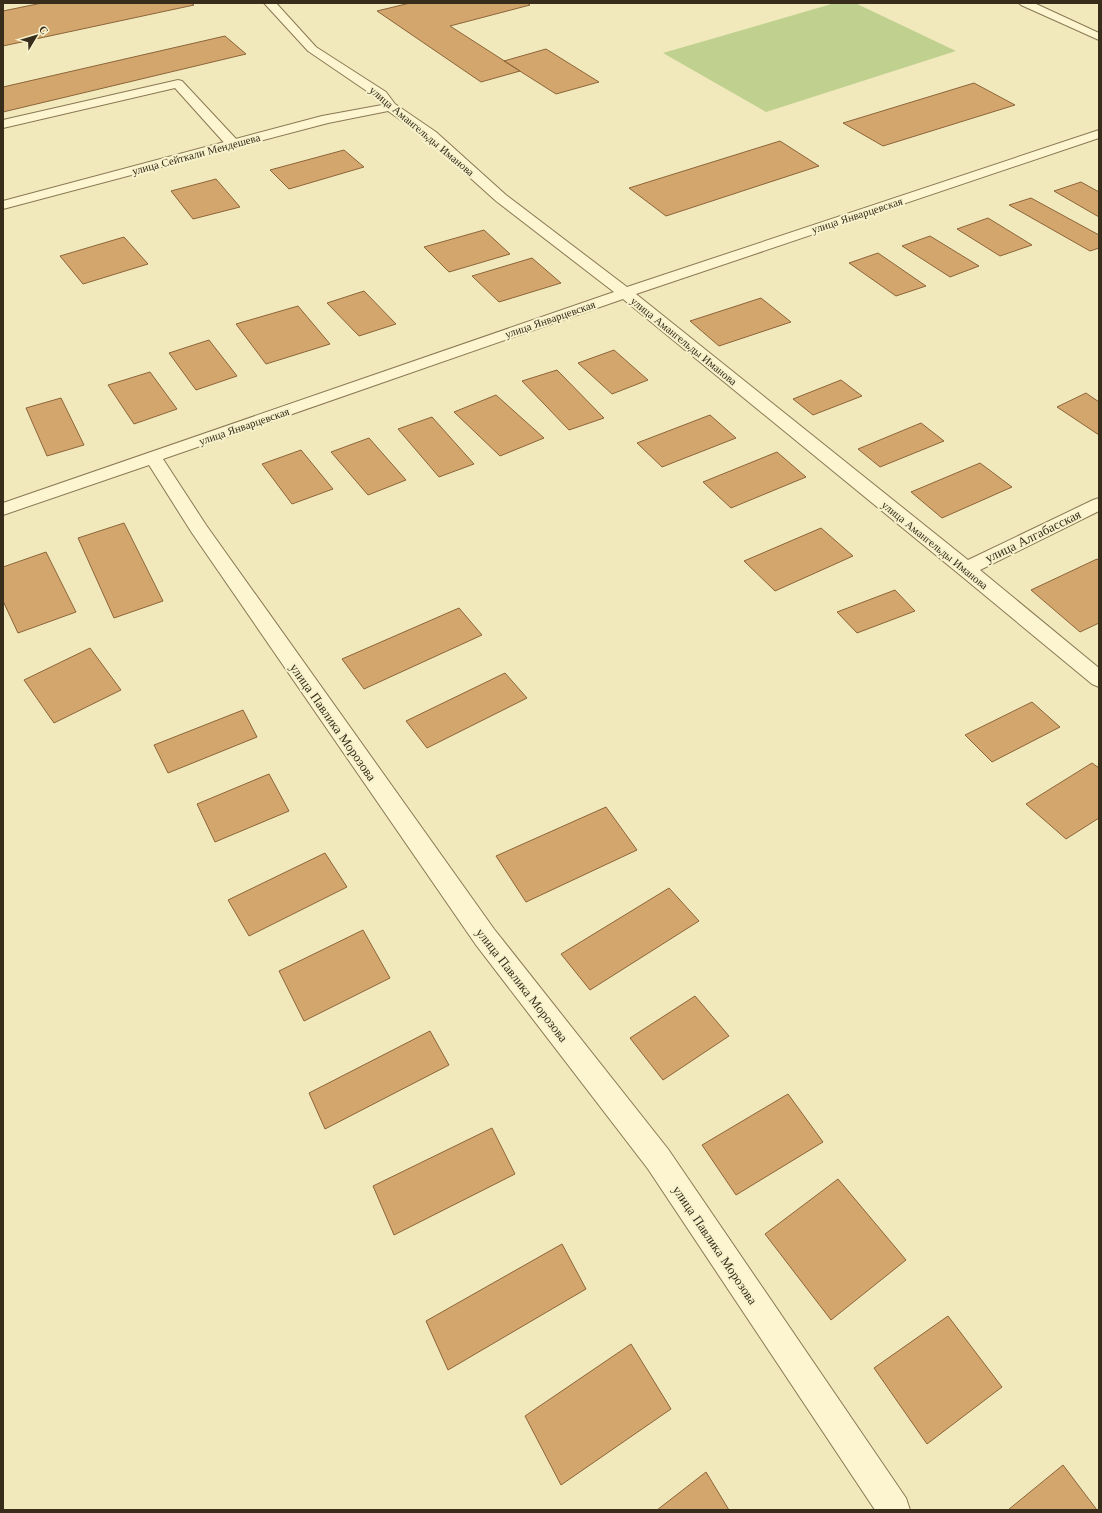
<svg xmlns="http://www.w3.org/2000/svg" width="1102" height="1513" viewBox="0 0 1102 1513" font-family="'Libre Baskerville',serif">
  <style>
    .green { fill: #bfd08f }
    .building { fill: #d3a66e; stroke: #8c6538 }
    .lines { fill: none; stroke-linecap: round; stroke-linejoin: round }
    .service-casing { stroke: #8a7854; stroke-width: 2 }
    .minor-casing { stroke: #8a7854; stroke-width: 2 }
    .tertiary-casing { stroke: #8a7854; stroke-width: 2 }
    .service { fill: #fcf5cf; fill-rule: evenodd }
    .minor { fill: #fcf5cf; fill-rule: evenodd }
    .tertiary { fill: #fcf5cf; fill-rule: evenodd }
    .labels { text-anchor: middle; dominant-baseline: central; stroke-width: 4; stroke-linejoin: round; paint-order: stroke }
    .far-street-label { font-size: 11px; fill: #382d1a; stroke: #f8f2cc }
    .street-label { font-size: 13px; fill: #382d1a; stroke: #f8f2cc }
  </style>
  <rect width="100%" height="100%" fill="#f1e9bc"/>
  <path class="green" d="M835,3h20l101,48 -190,61 -103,-59z"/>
  <path class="building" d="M42,3h149l3,2 -191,41v-35z
    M410,3h117l3,2 -80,21 70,45 -39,11 -104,-71z
    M225,36l21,18 -243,58v-25z
    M546,49l53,33 -43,12 -52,-33z
    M974,83l41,22 -132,41 -40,-23z
    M780,141l39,25 -153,50 -37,-28z
    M344,150l20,17 -75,22 -19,-19z
    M216,179l24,28 -47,12 -22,-28z
    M1081,182l18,10v25l-45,-26z
    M1031,198l68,37v13l-9,3 -81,-46z
    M988,218l44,27 -32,11 -43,-27z
    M484,230l26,24 -61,18 -25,-25z
    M930,236l49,30 -29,11 -48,-31z
    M124,237l24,27 -65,20 -23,-28z
    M878,253l48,33 -30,10 -47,-33z
    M532,258l29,25 -62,19 -27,-26z
    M364,291l32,33 -37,12 -32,-33z
    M761,298l30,24 -72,24 -29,-25z
    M298,306l32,38 -64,20 -30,-40z
    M209,340l28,36 -41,14 -27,-37z
    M614,350l34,30 -36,14 -34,-31z
    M557,370l47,48 -35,12 -47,-49z
    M150,372l27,37 -43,15 -26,-39z
    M841,380l21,16 -49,19 -20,-16z
    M1086,393l13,9v33l-42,-28z
    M496,395l48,43 -44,18 -46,-44z
    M61,398l23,47 -37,11 -21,-48z
    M710,415l26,23 -74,29 -25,-24z
    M432,417l42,47 -35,13 -41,-48z
    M921,423l23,18 -64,26 -22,-18z
    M369,438l37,42 -38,15 -37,-43z
    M301,450l32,39 -41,15 -30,-40z
    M777,452l29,25 -75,31 -28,-26z
    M980,463l32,24 -70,31 -31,-26z
    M124,523l39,78 -49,17 -36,-80z
    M821,528l32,28 -78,35 -31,-30z
    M46,552l30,60 -58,21 -15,-32v-34z
    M1097,559l2,2v62l-19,9 -49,-42z
    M895,590l20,21 -58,22 -20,-21z
    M459,608l23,27 -118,54 -22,-30z
    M90,648l31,42 -67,33 -30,-43z
    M505,673l22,25 -100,50 -21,-27z
    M1032,702l28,25 -68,35 -27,-27z
    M243,710l14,27 -89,36 -14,-28z
    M1092,763l7,5v50l-33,21 -40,-35z
    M269,774l20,37 -74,31 -18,-38z
    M606,807l31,43 -111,52 -30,-46z
    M325,853l22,34 -98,49 -21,-36z
    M669,888l30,33 -109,69 -29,-36z
    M363,930l27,48 -86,43 -25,-50z
    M695,996l34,40 -66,44 -33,-42z
    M430,1031l19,34 -124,64 -16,-36z
    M788,1094l35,48 -87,53 -34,-50z
    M492,1128l23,46 -121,61 -21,-49z
    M838,1179l68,81 -75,60 -66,-86z
    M562,1244l24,45 -138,81 -22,-49z
    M948,1316l54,71 -75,57 -53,-76z
    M631,1344l40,65 -110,76 -36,-69z
    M1063,1465l34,45h-89z
    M706,1472l23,38h-72z"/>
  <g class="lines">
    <g class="service-casing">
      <path id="service" d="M178,80l4,1 56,60 2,3 -2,3h-10l-53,-59 -172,40v-8z"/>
    </g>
    <g class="minor-casing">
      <path id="minor" d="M264,3h12l40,44 70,45 9,12 41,28 70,63 121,92 472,-157v8l-463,156 332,266 125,-60 6,-2v13l-119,59 119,98v19l-7,-3 -133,-110 -336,-275 -460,160 43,66 288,404 174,220 238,349 4,12h-35l-227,-341 -172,-224 -284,-412 -43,-68 -146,50v-12l611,-211 -118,-91 -70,-63 -38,-27 -60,12 -325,86v-8l319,-85 60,-11 -5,-7 -69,-47z"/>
    </g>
    <g class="tertiary-casing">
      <path id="tertiary" d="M1019,3h15l65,30v7l-78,-35z"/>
    </g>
    <use href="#service" class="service"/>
    <use href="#minor" class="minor"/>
    <use href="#tertiary" class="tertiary"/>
  </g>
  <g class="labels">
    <g class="far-street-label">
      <text transform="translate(422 131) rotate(40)">улица Амангельды Иманова</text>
      <text transform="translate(196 154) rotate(-15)">улица Сейткали Мендешева</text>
      <text transform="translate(857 215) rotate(-18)">улица Январцевская</text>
      <text transform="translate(550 319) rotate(-19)">улица Январцевская</text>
      <text transform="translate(684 341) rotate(39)">улица Амангельды Иманова</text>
      <text transform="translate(244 426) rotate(-19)">улица Январцевская</text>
      <text transform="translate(935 545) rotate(39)">улица Амангельды Иманова</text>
    </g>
    <g class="street-label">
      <text transform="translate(1033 536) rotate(-26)">улица Алгабасская</text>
      <text transform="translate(333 722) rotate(55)">улица Павлика Морозова</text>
      <text transform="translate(522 985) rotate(52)">улица Павлика Морозова</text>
      <text transform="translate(715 1245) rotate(56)">улица Павлика Морозова</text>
    </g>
  </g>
  <rect width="1102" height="1513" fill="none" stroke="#382d1a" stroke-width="8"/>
  <g transform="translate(36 36) rotate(52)" stroke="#f8f2cc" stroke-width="3" paint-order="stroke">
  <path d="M0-3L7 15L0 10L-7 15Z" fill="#382d1a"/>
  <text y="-6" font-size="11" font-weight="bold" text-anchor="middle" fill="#382d1a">С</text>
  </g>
</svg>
